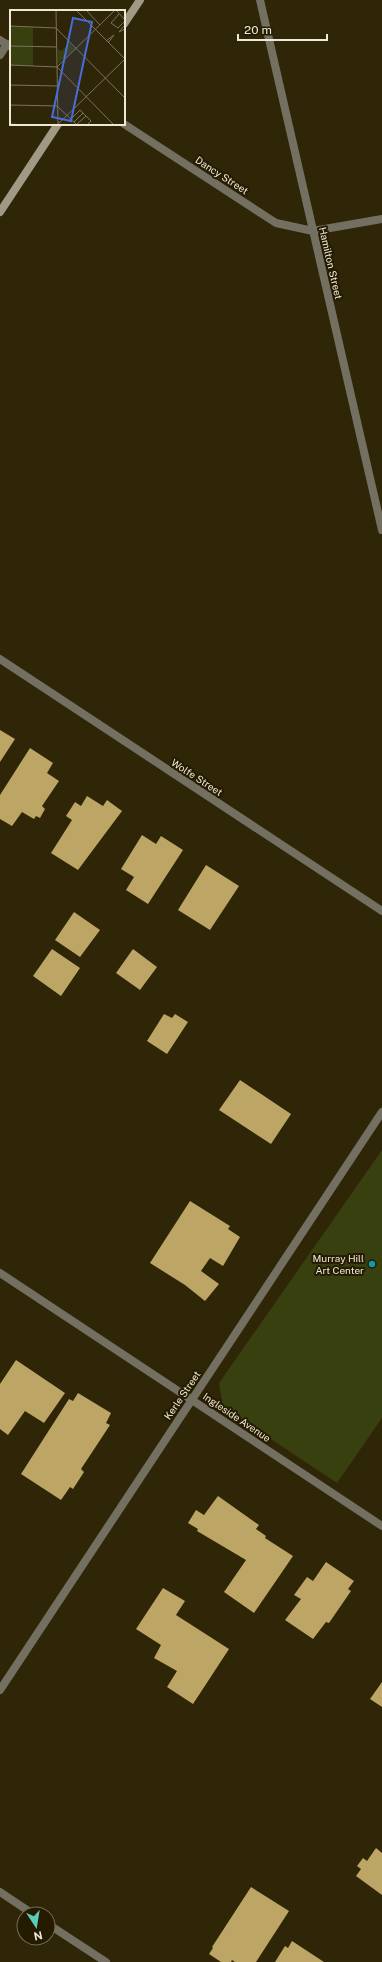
<svg xmlns="http://www.w3.org/2000/svg" width="382" height="1962" viewBox="0 0 382 1962" font-family="'Public Sans',sans-serif">
  <style>
    .green { fill: #39400f }
    .building { fill: #bda665 }
    .lines { fill: none; stroke-linecap: round; stroke-linejoin: round }
    .lane { stroke: #737062; stroke-width: 8 }
    .street { stroke: #737062; stroke-width: 8 }
    .secondary { stroke: #a09a84; stroke-width: 8 }
    .culture-dot { fill: #0f9aa8; stroke: #251b00; stroke-width: 1.5 }
    .labels { text-anchor: middle; dominant-baseline: central; stroke-width: 4; stroke-linejoin: round; paint-order: stroke }
    .street-label { font-size: 10px; fill: #eee8d7; stroke: #251b00 }
    .poi-label { font-size: 10px; fill: #eee8d7; stroke: #251b00; text-anchor: end }
    .inset-road { fill: none; stroke: #7b735a; stroke-width: 1 }
    .view { fill: #476dd8; fill-opacity: 0.15; stroke: #476dd8; stroke-width: 2 }
    .inset-edge { fill: none; stroke: #eee8d7; stroke-width: 2 }
  </style>
  <rect width="100%" height="100%" fill="#2f2507"/>
  <path class="green" d="M382,1150v268l-45,65 -114,-76 -4,-24z"/>
  <path class="building" d="M0,730l15,9 -15,23z
    M30,748l23,15 -6,10 12,8 -17,25 3,3 -5,9 -4,-2 -2,3 -12,-7 -10,14 -12,-7v-24z
    M87,796l16,10 4,-6 15,11 -44,59 -27,-17 21,-33 -6,-4 9,-14 6,4z
    M142,835l14,9 5,-8 22,14 -35,54 -22,-14 8,-13 -13,-8z
    M206,865l33,21 -29,44 -32,-20z
    M74,912l26,18 -20,27 -25,-17z
    M52,949l28,19 -19,28 -28,-20z
    M133,949l24,18 -17,23 -24,-17z
    M164,1014l8,4 3,-4 13,8 -21,32 -20,-13z
    M240,1080l51,34 -20,30 -52,-34z
    M190,1201l40,25 -2,3 12,8 -17,29 -13,-8 -9,13 18,13 -14,17 -20,-16 -35,-22z
    M16,1360l49,33 -21,30 -19,-12 -17,24 -8,-6v-45z
    M78,1393l33,20 -5,10 4,2 -29,44 3,3 -11,17 -3,-2 -9,13 -40,-26 48,-75 4,2z
    M218,1496l41,29 -3,4 10,7 -1,2 28,18 -39,57 -30,-21 22,-32 -49,-29 1,-2 -10,-6 8,-13 8,5z
    M326,1562l28,19 -6,8 3,2 -22,32 -3,-1 -13,17 -28,-19 16,-21 -7,-4 13,-18 6,4z
    M163,1588l22,13 -9,14 53,34 -36,55 -26,-17 10,-16 -23,-13 7,-13 -25,-16z
    M382,1682v25l-12,-8z
    M376,1848l6,5v42l-26,-19 5,-7 -4,-3 6,-8 4,3z
    M251,1887l38,24 -33,51h-21l-3,-2 -1,2h-10l-12,-8 4,-6 -1,-1z
    M292,1941l32,21h-49l10,-16 3,2z"/>
  <g class="lines">
    <path class="lane" d="M0,55l7,-11"/>
    <path class="street" d="M260,0l122,530
      M0,40l11,7
      M124,124l152,99 37,8 69,-12
      M0,659l382,252
      M0,1273l382,253
      M0,1690l382,-578
      M0,1892l33,22
      M48,1924l58,38"/>
    <path class="secondary" d="M124,24l16,-24
      M0,212l58,-88"/>
  </g>
  <circle class="culture-dot" cx="372" cy="1264" r="4"/>
  <g class="labels">
    <g class="street-label">
      <text transform="translate(222 175) rotate(33)">Dancy Street</text>
      <text transform="translate(331 263) rotate(77)">Hamilton Street</text>
      <text transform="translate(197 777) rotate(33)">Wolfe Street</text>
      <text transform="translate(182 1395) rotate(-56)">Kerle Street</text>
      <text transform="translate(237 1417) rotate(34)">Ingleside Avenue</text>
    </g>
    <g class="poi-label">
      <text x="364" y="1258">Murray Hill<tspan x="364" dy="12">Art Center</tspan></text>
    </g>
  </g>
  <g transform="translate(10 10)">
    <rect width="115" height="115" fill="#2f2507"/>
    <path d="M0,16l23,1v39h-23zM60,33l5,6 -17,15v-15l3,2z" fill="#39400f"/>
    <path class="inset-road" d="M46,0l2,114M66,0l49,49M76,0l14,15M106,0l9,10M109,4l-8,9 7,5 7,-7M115,15l-6,7 6,-3M0,16l46,2 69,70M96,31l8,-6 -6,8M0,36l47,1M0,55l47,2 58,-57M47,57l57,58M0,75l47,1M0,95l47,1 20,19M61,109l9,-9 11,11 -4,4M64,112l9,-9M0,114l16,1M67,114l9,-8M47,115l68,-66"/>
    <path class="view" d="M63,8l19,4 -21,99 -19,-4z"/>
    <rect width="115" height="115" class="inset-edge"/>
  </g>
  <g transform="translate(36 1926) rotate(168)"><circle r="19" fill="#251b00" stroke="#756d56"/>
  <path d="M0-3L7 15L0 10L-7 15Z" fill="#5acebd"/>
  <text y="-6" font-size="11" font-weight="bold" text-anchor="middle" fill="#eee8d7">N</text>
  </g>
  <path d="M238 34v6h89v-6" fill="none" stroke="#eee8d7" stroke-width="2"/>
  <text x="244" y="34" font-size="12" fill="#eee8d7" stroke="#251b00" stroke-width="3" paint-order="stroke">20 m</text>
</svg>
